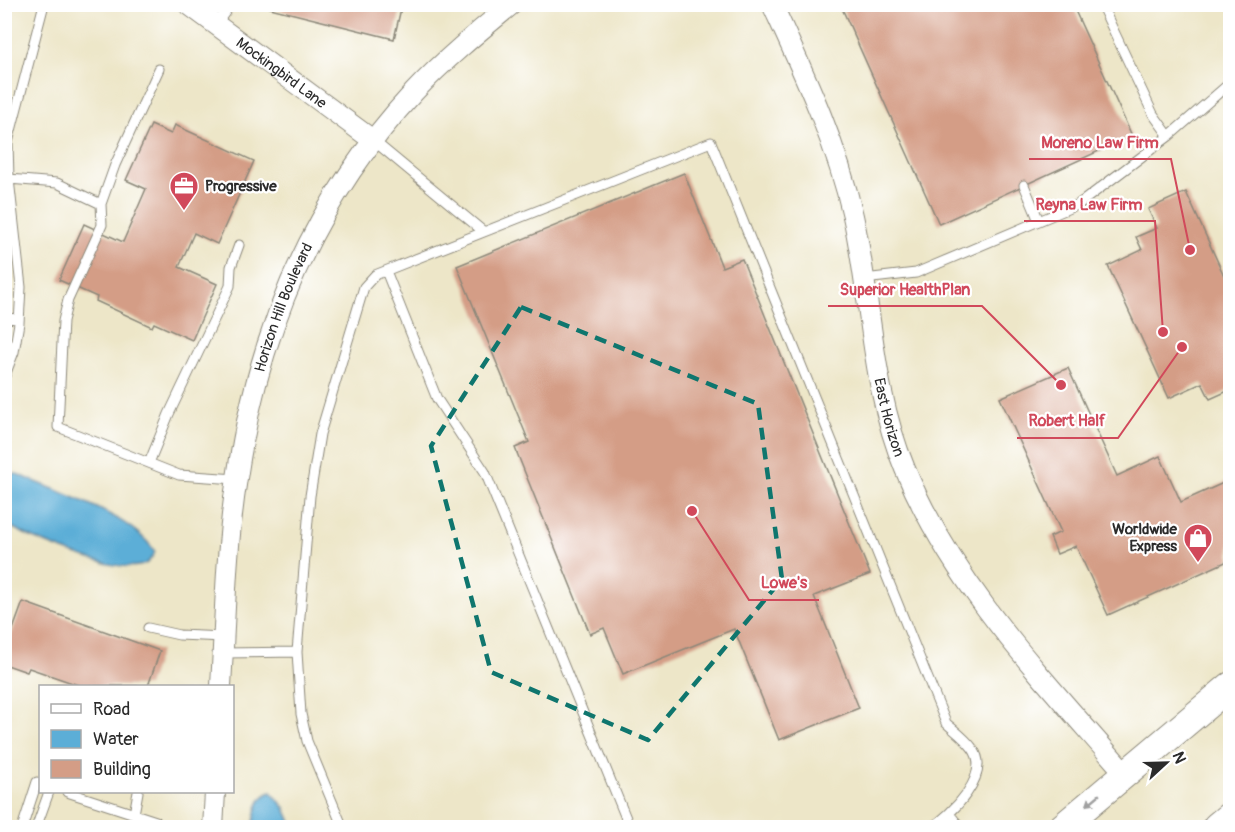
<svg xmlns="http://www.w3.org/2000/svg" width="1235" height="832" viewBox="0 0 1235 832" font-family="Pangolin,sans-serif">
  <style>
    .water { fill: #5caed7; stroke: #446c81; stroke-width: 1.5 }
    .building { fill: #d49d86 }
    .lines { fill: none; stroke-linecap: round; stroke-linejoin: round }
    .lane-casing { stroke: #8c887a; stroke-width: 11 }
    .street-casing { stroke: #8c887a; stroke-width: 22 }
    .secondary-casing { stroke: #8c887a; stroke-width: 29 }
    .highway-casing { stroke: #8c887a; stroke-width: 35 }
    .lane { stroke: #fff; stroke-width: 9 }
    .street { stroke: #fff; stroke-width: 20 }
    .secondary { stroke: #fff; stroke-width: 27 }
    .highway { stroke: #fff; stroke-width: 33 }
    .oneway { fill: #a0a0a0 }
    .marked { fill: none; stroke: #0f766e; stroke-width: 4.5; stroke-dasharray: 12 8; stroke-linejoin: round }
    .labels { text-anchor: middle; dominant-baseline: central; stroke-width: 4.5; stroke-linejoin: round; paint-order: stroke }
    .street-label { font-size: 15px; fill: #2b2b2b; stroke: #fff }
    .poi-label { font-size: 15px; font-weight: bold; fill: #2b2b2b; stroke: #fff; text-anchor: start }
    .leader { fill: none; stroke: #d1495b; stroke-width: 2 }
    .callout-dot { fill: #d1495b; stroke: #fff; stroke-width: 2 }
    .callout-label { font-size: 16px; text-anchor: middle; font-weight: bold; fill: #d1495b; stroke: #fff; stroke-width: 4.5; stroke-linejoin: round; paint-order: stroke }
  </style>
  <rect width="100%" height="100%" fill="#fff"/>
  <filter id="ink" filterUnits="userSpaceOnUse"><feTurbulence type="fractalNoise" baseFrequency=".0167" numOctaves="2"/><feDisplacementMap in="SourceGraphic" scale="12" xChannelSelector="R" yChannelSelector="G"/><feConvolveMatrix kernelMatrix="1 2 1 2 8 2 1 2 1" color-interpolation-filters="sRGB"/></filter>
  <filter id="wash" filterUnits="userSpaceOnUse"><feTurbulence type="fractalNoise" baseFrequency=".008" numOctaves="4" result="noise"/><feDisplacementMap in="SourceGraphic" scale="24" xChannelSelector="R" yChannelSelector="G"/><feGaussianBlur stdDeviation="1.35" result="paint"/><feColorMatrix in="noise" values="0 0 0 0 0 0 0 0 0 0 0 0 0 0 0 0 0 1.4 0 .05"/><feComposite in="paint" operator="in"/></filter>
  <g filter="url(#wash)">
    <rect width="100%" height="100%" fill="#ede6c8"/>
    <path class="water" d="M5,474h12c41,18 116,41 138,78 -4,8 -8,13 -17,14 -30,5 -108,-27 -133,-43z
      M271,792l14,16 8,19h-40c3,-12 3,-30 18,-35z"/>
    <g id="blocks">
      <path class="building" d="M271,4h131l-8,35 -124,-31z
        M840,4h232l60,132 -193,88z
        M151,125l20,9 4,-9 79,36 -37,83 -23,-11 -15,34 38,17 -25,56 -38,-17 -2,4 -56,-26 1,-4 -38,-17 25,-56 39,18 23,-53 -20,-9z
        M684,173l38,94 20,-8 128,315 -56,22 45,112 -80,32 -45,-111 -111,45 -19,-46 -14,6 -75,-186 14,-6 -72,-176z
        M1186,192l44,97v101l-20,9 -8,-16 -33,15 -61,-132 34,-16 -6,-13 21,-9 -9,-19z
        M1068,368l49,108 43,-20 21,46 49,-22v80l-122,55 -32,-69 -19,8 -7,-17 11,-5 -61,-134z
        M23,602l137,49 -12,35h-67l-52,-18 -2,4 -23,-8v-10z"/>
    </g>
  </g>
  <g filter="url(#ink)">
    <use href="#blocks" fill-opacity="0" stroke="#8c887a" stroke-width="1.5"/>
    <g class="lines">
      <g class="lane-casing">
        <path id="lane" d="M1101,4l52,110 16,22
          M217,23l14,-19
          M159,69l-44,96 -14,39 1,21 -34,75 -5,21 -5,106 121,48 57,4
          M374,141l110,91
          M9,179l48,4 44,21
          M1024,185l15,36
          M386,271l51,128 48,73 145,356
          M864,279l52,-6 163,-69 90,-68 61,-53
          M4,318l15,1
          M4,378l10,-26 5,-29 2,-36 -12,-108 -1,-37 36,-138
          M149,463l20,-49 61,-128 1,-19 8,-22
          M148,628l31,7 45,2
          M223,653l74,-1
          M67,792l89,29 2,7
          M134,814l4,-22
          M950,815l11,13
          M22,828l15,-46 3,1
          M36,828l13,-36
          M343,828l-36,-87 -6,-27 -4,-62 13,-156 10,-62 44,-147 11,-12 336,-133 235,581c9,8 20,16 27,26 19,26 -22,66 -42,79"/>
      </g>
      <g class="street-casing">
        <g id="street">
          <path id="s1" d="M188,4l186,137"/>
          <path id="s2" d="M772,4c32,70 64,137 81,212 19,85 18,172 52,253 49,118 138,209 220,304"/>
          <path id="s3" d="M221,686c4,-68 5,-140 16,-208 21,-146 75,-276 177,-386 30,-32 64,-60 98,-88"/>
          <path d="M213,828l2,-36"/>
        </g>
      </g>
      <g class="secondary-casing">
        <path id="secondary" d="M1061,828l169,-142"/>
      </g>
      <g class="highway-casing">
        <path id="highway" d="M1219,828l11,-9"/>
      </g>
      <use href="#lane" class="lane"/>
      <use href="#street" class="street"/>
      <use href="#secondary" class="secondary"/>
      <use href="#highway" class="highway"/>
    </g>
    <defs><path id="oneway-solid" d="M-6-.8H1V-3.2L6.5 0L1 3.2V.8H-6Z" transform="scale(1.5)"/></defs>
    <use class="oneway" href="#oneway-solid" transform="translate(1093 800) rotate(140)"/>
  </g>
  <path class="marked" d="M521,307l237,97 24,175 -134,161 -157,-68 -60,-226z"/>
  <defs>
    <g id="office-pin" transform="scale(1.5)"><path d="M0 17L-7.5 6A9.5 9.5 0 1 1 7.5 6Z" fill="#d1495b" stroke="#fff"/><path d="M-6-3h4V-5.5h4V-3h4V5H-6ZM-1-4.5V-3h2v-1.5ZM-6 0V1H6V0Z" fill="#fff"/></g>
    <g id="shop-pin" transform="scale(1.5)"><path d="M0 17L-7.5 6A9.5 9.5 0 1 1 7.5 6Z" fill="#d1495b" stroke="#fff"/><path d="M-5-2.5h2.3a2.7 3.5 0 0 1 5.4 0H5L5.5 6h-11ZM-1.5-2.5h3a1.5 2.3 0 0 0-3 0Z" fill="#fff"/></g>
  </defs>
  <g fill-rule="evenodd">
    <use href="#office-pin" x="184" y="186"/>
    <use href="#shop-pin" x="1198" y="538"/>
  </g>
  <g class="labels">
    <g class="street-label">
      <text stroke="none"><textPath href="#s1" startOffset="116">Mockingbird Lane</textPath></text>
      <text stroke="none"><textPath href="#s3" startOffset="386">Horizon Hill Boulevard</textPath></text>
      <text stroke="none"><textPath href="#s2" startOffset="432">East Horizon</textPath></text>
    </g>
    <g class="poi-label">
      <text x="205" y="186">Progressive</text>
      <text x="1177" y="529" text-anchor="end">Worldwide<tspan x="1177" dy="17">Express</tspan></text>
    </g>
  </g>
  <path class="leader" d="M1190 250L1171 159H1029M1163 332L1155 221H1024M1061 385L982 306H828M1182 347L1118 438H1017M692 511L749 600H819"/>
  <g class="callout-dot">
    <circle cx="1190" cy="250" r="6"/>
    <circle cx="1163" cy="332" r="6"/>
    <circle cx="1061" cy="385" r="6"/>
    <circle cx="1182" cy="347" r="6"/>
    <circle cx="692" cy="511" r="6"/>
  </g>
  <g class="callout-label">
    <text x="1100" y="148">Moreno Law Firm</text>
    <text x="1089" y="210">Reyna Law Firm</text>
    <text x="905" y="295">Superior HealthPlan</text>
    <text x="1067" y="426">Robert Half</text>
    <text x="784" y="588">Lowe's</text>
  </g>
  <rect width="1235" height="832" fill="none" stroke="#fff" stroke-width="24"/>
  <rect x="39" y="685" width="195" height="108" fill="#ffffff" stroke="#aaaaaa" stroke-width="1.5"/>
  <rect x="51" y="704" width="30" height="9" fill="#ffffff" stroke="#aaaaaa" stroke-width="1.5"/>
  <text x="93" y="715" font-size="18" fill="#2b2b2b">Road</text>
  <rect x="51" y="730" width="30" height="18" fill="#5caed7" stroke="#aaaaaa" stroke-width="1.5"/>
  <text x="93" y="745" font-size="18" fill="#2b2b2b">Water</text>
  <rect x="51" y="760" width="30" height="18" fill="#d49d86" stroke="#aaaaaa" stroke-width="1.5"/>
  <text x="93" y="775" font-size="18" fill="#2b2b2b">Building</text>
  <g transform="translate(1166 763) rotate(68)" stroke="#ffffff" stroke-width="4.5" paint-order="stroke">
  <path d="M0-4.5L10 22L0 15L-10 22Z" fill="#2b2b2b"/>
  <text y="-9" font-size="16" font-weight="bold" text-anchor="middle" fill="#2b2b2b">N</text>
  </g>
</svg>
